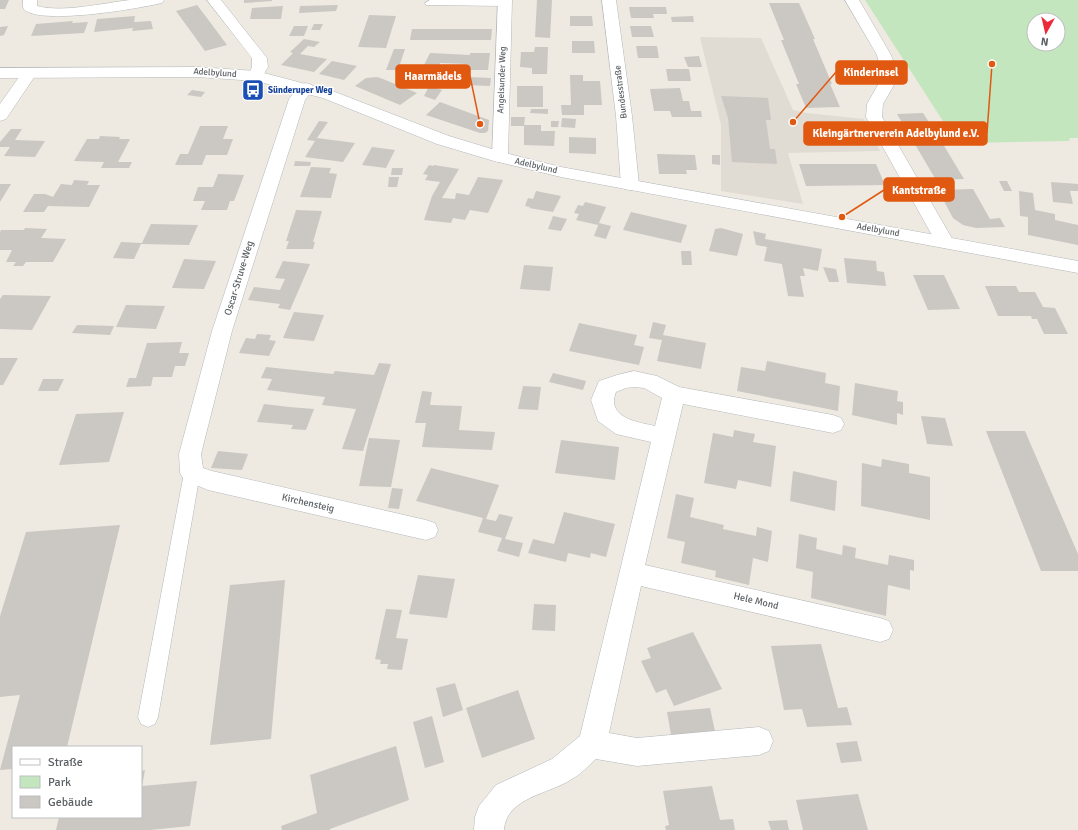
<svg xmlns="http://www.w3.org/2000/svg" width="1078" height="830" viewBox="0 0 1078 830" font-family="Signika,sans-serif">
  <style>
    .education { fill: #e0dbd3 }
    .green { fill: #c4e6be; fill-rule: evenodd }
    .building { fill: #cbc7c2 }
    .lines { fill: none; stroke-linecap: round; stroke-linejoin: round }
    .service-casing { stroke: #b3b7ba; stroke-width: 1 }
    .minor-casing { stroke: #b3b7ba; stroke-width: 1 }
    .tertiary-casing { stroke: #b3b7ba; stroke-width: 1 }
    .service { fill: #fff; fill-rule: evenodd }
    .minor { fill: #fff; fill-rule: evenodd }
    .tertiary { fill: #fff; fill-rule: evenodd }
    .labels { text-anchor: middle; dominant-baseline: central; stroke-width: 3; stroke-linejoin: round; paint-order: stroke }
    .far-street-label { font-size: 9px; fill: #5b6064; stroke: #fff }
    .far-transit-label { font-size: 9px; font-weight: bold; fill: #164399; stroke: #fff; text-anchor: start }
    .street-label { font-size: 10px; fill: #5b6064; stroke: #fff }
    .leader { fill: none; stroke: #e15910; stroke-width: 1.5 }
    .callout-dot { fill: #e15910; stroke: #fff; stroke-width: 1.5 }
    .callout { fill: #e15910; stroke: #e15910; stroke-width: 1.5 }
    .callout-label { font-size: 11px; text-anchor: middle; font-weight: bold; fill: #fff }
  </style>
  <rect width="100%" height="100%" fill="#eeeae2"/>
  <path class="education" d="M700,37l61,1 32,72 13,3 58,6 16,32 -92,2 15,51 -82,-13v-66z"/>
  <path class="green" d="M865,0h213v138h-9l1,3 -113,2zM1034,20h24v24h-24z"/>
  <path class="building" d="M0,0h9l-4,9h-5z
    M244,0h28v1l-28,2z
    M537,0h15l-2,38 -15,-1z
    M769,3h30l16,36h-2l19,45h-2l10,23 -34,1 -10,-24h3l-18,-44h3z
    M197,5l10,13 20,27 -22,6 -29,-40z
    M338,5l-2,6 -37,2 1,-7z
    M283,6l-2,13h-31l2,-11z
    M629,7h37l1,7h-14l1,4h-23z
    M369,15l27,1 -10,32 -28,-1z
    M135,16l-1,6 17,-1 2,8 -21,2 1,-3 -39,4 3,-13z
    M570,16h22l1,10h-23z
    M693,16l1,6h-22l-1,-5z
    M73,21l-1,2 16,-1 -4,11 -53,3 5,-12z
    M314,24h9l-3,6h-9z
    M8,26l-4,9 -4,1v-9z
    M294,26h14l-4,10h-15z
    M630,26h21l3,11h-22z
    M412,29h80l-1,11h-81z
    M304,39l16,3 -6,5 -6,-1 -8,8 27,5 -13,13 -33,-7 12,-12 -3,-1z
    M572,41h22l1,12h-23z
    M636,46h21l2,12h-21z
    M535,47h13l-1,27h-15v-6l-12,-1 1,-15h13z
    M394,49h11l-7,21h-12z
    M430,53l40,2v-2h20l-2,17h-21l1,-6 -28,-1 -10,21 -10,-1 -11,-4 4,-9 8,1z
    M699,56l3,11h-14l-4,-10z
    M332,61l25,5 -13,14 -25,-6z
    M666,69h23l2,12h-23z
    M570,75h13v6h17l2,24h-18v10h-22l-1,-10h10z
    M377,77l6,2 34,14 -17,12 -45,-19 11,-8z
    M467,77l24,1 -1,8 -25,-1z
    M429,86l13,4 -7,10 -11,-4z
    M517,86h26v21h-26z
    M680,88l3,13h6l2,10h10l1,6h-30l-2,-6h-16l-4,-22z
    M192,90l13,2 -4,5 -14,-2z
    M721,96l47,2 3,22h-5l4,29h5l2,15 -45,-2 -4,-44z
    M440,102l49,18 -1,11 -3,2h-5l-54,-18z
    M531,109h17v5l-18,-1z
    M923,113l20,31 21,35 -28,1 -39,-66z
    M511,117h14l-1,9h-13z
    M562,118l14,1 -1,9 -14,-1z
    M319,121l9,1 -11,16 38,5 -12,19 -38,-5 10,-16 -8,-1z
    M551,121h8l-1,6h-7z
    M524,125h17v6h14l-1,15 -30,-1z
    M200,126h28l-5,13h10l-6,16h-21l-4,10h-27l5,-11h8z
    M11,129h11l-7,11 30,1 -10,16 -31,-1 6,-9h-10v-5z
    M100,136l20,1 -1,2h11l-12,23h14l-3,6h-28l3,-6 -30,-1 13,-22h12z
    M569,137l27,1v16l-27,-1z
    M372,147l23,3 -9,18 -24,-3z
    M657,154l38,1 2,15h-11l1,4h-28z
    M712,155h8v10l-8,-1z
    M295,161l16,1 -1,4h-16z
    M799,164h77l9,21 -79,1z
    M429,165l4,1 1,-1 25,4 -17,29 13,1 1,-6 13,2 9,-18 25,3 -15,33 -18,-3 -5,10 -12,-2 -2,5 -27,-3 8,-24 8,-14 -15,-2 3,-5 -5,-1z
    M311,167l20,1 -2,5 8,1 -6,24 -31,-1z
    M392,168h11l-1,7h-11z
    M218,174l26,1 -10,26h-4l-3,9h-26l4,-9h-12l5,-14h15z
    M389,177h10l-2,10h-9z
    M74,180l15,1 -2,4h13l-11,22 -41,-1 -4,6h-21l11,-18h11l8,3 8,-13 11,1z
    M999,181h8l5,10h-8z
    M1051,182l27,2v7h-8l3,13 -20,-2z
    M0,184h11l-11,18z
    M973,189l17,30 10,-1 5,9 -29,1 -13,-3 -10,-7 -15,-28z
    M536,191l25,5 -8,16 -24,-4 1,-1 -5,-1 3,-8 5,1z
    M1019,191l14,2 2,17 20,4v6l23,5v20l-50,-10v-18l-8,-1z
    M585,202l21,5 -8,18 -22,-5 3,-6 -5,-1 4,-8 5,1z
    M296,210l26,1 -9,31h2l-2,7h-27l3,-8h-3z
    M631,212l56,13 -6,18 -58,-13z
    M553,216l14,3 -6,12 -13,-2z
    M599,223l12,3 -5,13 -12,-3z
    M151,224l47,1 -9,20 -48,-1 -7,15 -21,-1 8,-16 21,1z
    M25,228l22,1 -6,9 25,1 -13,23h-27l-3,4h-10l3,-4h-10l6,-12h-12v-18l1,-2h23z
    M721,228l22,6 -6,22 -28,-5 6,-22z
    M753,231l13,3 -1,5 57,10 -4,22 -15,-3 2,8h-5l4,21 -16,-1 -6,-32 -18,-3 3,-14 -11,-2z
    M681,251h10l1,14h-10z
    M844,258l32,3 1,10 7,1 2,14 -39,-3z
    M184,259l32,2 -12,28 -32,-1z
    M283,261l27,3 -20,46 -12,-2 2,-4 -32,-4 6,-13 26,3 5,-11 -10,-1z
    M524,265l29,2 -3,24 -30,-2z
    M823,267l13,2 3,13h-10z
    M913,275h31l16,34 -32,1z
    M985,286h31l3,6h16l8,15 12,1 13,26h-24l-7,-15h-5l-1,-3h-33z
    M3,295l48,1 -19,34 -32,-1v-30z
    M126,305l39,1 -9,23 -40,-2z
    M294,312l30,3 -10,26 -31,-3z
    M653,322l13,3 -3,10 43,8 -5,26 -44,-8 5,-21 -13,-2z
    M579,323l58,12 -3,10 10,2 -5,18 -70,-14z
    M77,325l37,1 -4,9 -38,-2z
    M257,334l14,1 -2,5 7,1 -7,15 -30,-3 7,-15 9,1z
    M182,342l-3,11h10l-4,13h-10l-3,11h-19l-2,9 -25,1 3,-9h7l11,-35z
    M0,358h18l-15,27h-3z
    M767,361l59,12 -1,10 15,3 -2,25 -101,-20 4,-24 24,4z
    M379,363l12,1 -28,87 -21,-2 14,-40 -34,-4 3,-8 -58,-7 5,-11 -11,-1 5,-11 67,7 2,-3 39,4z
    M553,373l33,8 -3,9 -34,-8z
    M43,379h21l-6,12h-20z
    M855,383l43,8 -1,10 6,1v13l-6,-2v12l-45,-10z
    M523,386l18,1 -3,23 -20,-1z
    M422,391l10,1 -2,13 32,1 -3,24 36,2 -3,18 -70,-3 4,-24h-11z
    M264,404l25,3 25,2 -8,21 -15,-1 2,-4 -36,-3z
    M124,412l-15,50 -50,3 17,-51z
    M921,416l24,2 8,28 -26,-2z
    M734,430l21,4 -2,8 23,4 -5,41 -33,-7 -2,9 -32,-6 9,-50 20,4z
    M986,431h39l53,123v17h-37z
    M369,438l31,2 -9,47 -32,-1z
    M561,440l58,7 -4,33 -60,-7z
    M218,451l30,3 -6,16 -31,-2z
    M882,459l27,5v9l21,4v43l-69,-14 1,-43 19,4z
    M431,468l68,17 -13,34 10,2 3,-7 14,3 -8,22 18,4 -4,14 -22,-6 5,-13 -24,-6 5,-14 -67,-17z
    M793,471l44,10 -2,30 -45,-10z
    M392,488l11,1 -4,20 -11,-1z
    M676,494l18,4 -4,19 34,8 -1,4 33,7 1,-9 15,4 -4,31 -15,-4 -4,27 -34,-8 1,-6 -35,-8 4,-21 -18,-4z
    M564,512l51,12 -9,33 -15,-4 -1,5 -22,-5 -2,9 -38,-9 5,-14 21,5z
    M120,525l-53,222h-54v22l-13,1 20,-75 -20,2v-81l26,-84z
    M799,534l18,4 -1,11 26,6 1,-10 13,3 -1,10 33,7 1,-10 25,5v11l-4,-1v20l-22,-5 -2,31 -75,-18 2,-26 -17,-4z
    M418,575l37,4 -8,39 -38,-4z
    M285,580l-14,159 -61,6 20,-160z
    M534,604l22,1 -1,26 -23,-1z
    M386,609l16,1 -6,28 12,1 -6,31 -15,-1 1,-5h-8l1,-4 -6,-1z
    M693,632l29,57 -48,17 -8,-17 -10,4 -15,-32 10,-3 -4,-10z
    M821,644l17,64 9,-1 5,18 -45,2 -5,-18 -18,1 -13,-64z
    M455,683l8,27 -20,7 -7,-29z
    M518,690l17,49 -53,19 -16,-50z
    M710,708l6,28 -44,4 -5,-28z
    M432,716l12,46 -19,6 -12,-46z
    M857,741l5,20 -21,2 -5,-20z
    M396,746l13,54 -79,29v1h-48l-1,-4 36,-13 -7,-38z
    M145,770l-3,16 55,-5 -7,45 -40,4h-94l3,-13h82v-46z
    M712,786l8,34 13,-1 2,11h-69l-1,-4 4,-1 -6,-34z
    M858,794l10,36h-65l-7,-30z
    M787,820l2,10h-18l-3,-9z"/>
  <g class="lines">
    <g class="service-casing">
      <path id="service" d="M430,0h75l5,3 -5,3 -79,-1 -1,-2z
        M192,466l6,2 2,5 -42,244 -3,7 -7,3 -7,-3 -3,-7 46,-244 2,-5z"/>
    </g>
    <g class="minor-casing">
      <path id="minor" d="M23,0h14v6c25,7 67,-3 93,-6 11,0 23,0 34,0l-2,3c-26,6 -115,21 -136,8 -4,-2 -3,-7 -3,-11z
        M207,0h14l46,58 1,9 -7,12 -5,2 -5,-2 -3,-3 4,-9v-9z
        M498,0h14l-4,157 -2,4 -6,1 -6,-1 -2,-4z
        M602,0h14l16,116 7,69 -3,4 -6,1 -6,-1 -3,-4 -5,-69z
        M845,0h14l32,55 5,14 -1,14 -12,21 -1,13 72,125 -2,4 -7,2 -7,-2 -72,-129 1,-13 12,-21 1,-14 -3,-14z
        M29,68l5,2 3,3 -31,46 -6,2v-17l24,-34z
        M306,83l6,2 2,3 -9,12 -73,231 -31,123 2,14 9,3 214,49 9,3 3,7 -3,7 -9,3 -218,-50 -24,-10 -4,-7 -1,-19 33,-123 77,-232 11,-14z
        M634,371l23,5 22,11 154,28 8,3 3,6 -3,6 -8,3 -150,-29 -38,161 235,53 9,3 4,9 -4,9 -9,3 -239,-56 -32,147 28,5 122,-11 10,4 4,10 -4,10 -10,4 -122,11 -41,-7c-8,7 -15,15 -24,20 -22,15 -66,18 -68,51h-30l1,-13 4,-11 17,-21 56,-26 28,-23 71,-294 -35,-8 -18,-13 -7,-21 8,-19 18,-6zM634,387l10,1 18,10 -7,28c-18,-4 -49,-8 -39,-34l10,-4z"/>
    </g>
    <g class="tertiary-casing">
      <path id="tertiary" d="M197,67l59,4 31,8 48,13 114,44 56,17 56,14 517,94v12l-517,-96 -67,-16 -57,-17 -114,-46 -67,-17 -59,-4 -197,1v-10z"/>
    </g>
    <use href="#service" class="service"/>
    <use href="#minor" class="minor"/>
    <use href="#tertiary" class="tertiary"/>
  </g>
  <defs>
    <g id="bus-square" transform="scale(1.15)"><rect x="-9" y="-9" width="18" height="18" rx="4" fill="#1a4fb4" stroke="#fff"/><path d="M-5-6H5V4H4V6H2V4H-2V6H-4V4H-5ZM-3.5-4V0h7V-4ZM-3.5 1.2v1.5H-2V1.2ZM2 1.2v1.5H3.5V1.2Z" fill="#fff"/></g>
  </defs>
  <g fill-rule="evenodd">
    <use href="#bus-square" x="253" y="90"/>
  </g>
  <g class="labels">
    <g class="far-street-label">
      <text transform="translate(215 73) rotate(4)">Adelbylund</text>
      <text transform="translate(502 80) rotate(-88)">Angelsunder Weg</text>
      <text transform="translate(621 92) rotate(-97)">Bundesstraße</text>
      <text transform="translate(536 166) rotate(13)">Adelbylund</text>
      <text transform="translate(878 230) rotate(10)">Adelbylund</text>
    </g>
    <g class="far-transit-label">
      <text x="268" y="90">Sünderuper Weg</text>
    </g>
    <g class="street-label">
      <text transform="translate(239 278) rotate(-73)">Oscar-Struve-Weg</text>
      <text transform="translate(308 503) rotate(13)">Kirchensteig</text>
      <text transform="translate(756 601) rotate(13)">Hele Mond</text>
    </g>
  </g>
  <path class="leader" d="M793 122L836 72M480 124L470 76M992 64L987 133M842 217L884 190"/>
  <g class="callout-dot">
    <circle cx="793" cy="122" r="4"/>
    <circle cx="480" cy="124" r="4"/>
    <circle cx="992" cy="64" r="4"/>
    <circle cx="842" cy="217" r="4"/>
  </g>
  <g class="callout">
    <rect x="836" y="61" width="71" height="23" rx="4"/>
    <rect x="396" y="65" width="74" height="23" rx="4"/>
    <rect x="804" y="122" width="183" height="23" rx="4"/>
    <rect x="884" y="178" width="70" height="23" rx="4"/>
  </g>
  <g class="callout-label">
    <text x="871" y="76">Kinderinsel</text>
    <text x="433" y="80">Haarmädels</text>
    <text x="896" y="137">Kleingärtnerverein Adelbylund e.V.</text>
    <text x="919" y="194">Kantstraße</text>
  </g>
  <rect x="12" y="746" width="130" height="72" fill="#ffffff" stroke="#bdbfc1"/>
  <rect x="20" y="759" width="20" height="6" fill="#ffffff" stroke="#bdbfc1"/>
  <text x="48" y="766" font-size="12" fill="#5b6064">Straße</text>
  <rect x="20" y="776" width="20" height="12" fill="#c4e6be" stroke="#bdbfc1"/>
  <text x="48" y="786" font-size="12" fill="#5b6064">Park</text>
  <rect x="20" y="796" width="20" height="12" fill="#cbc7c2" stroke="#bdbfc1"/>
  <text x="48" y="806" font-size="12" fill="#5b6064">Gebäude</text>
  <g transform="translate(1046 32) rotate(188)"><circle r="19" fill="#ffffff" stroke="#bdbfc1"/>
  <path d="M0-3L7 15L0 10L-7 15Z" fill="#ed2a39"/>
  <text y="-6" font-size="11" font-weight="bold" text-anchor="middle" fill="#5b6064">N</text>
  </g>
</svg>
